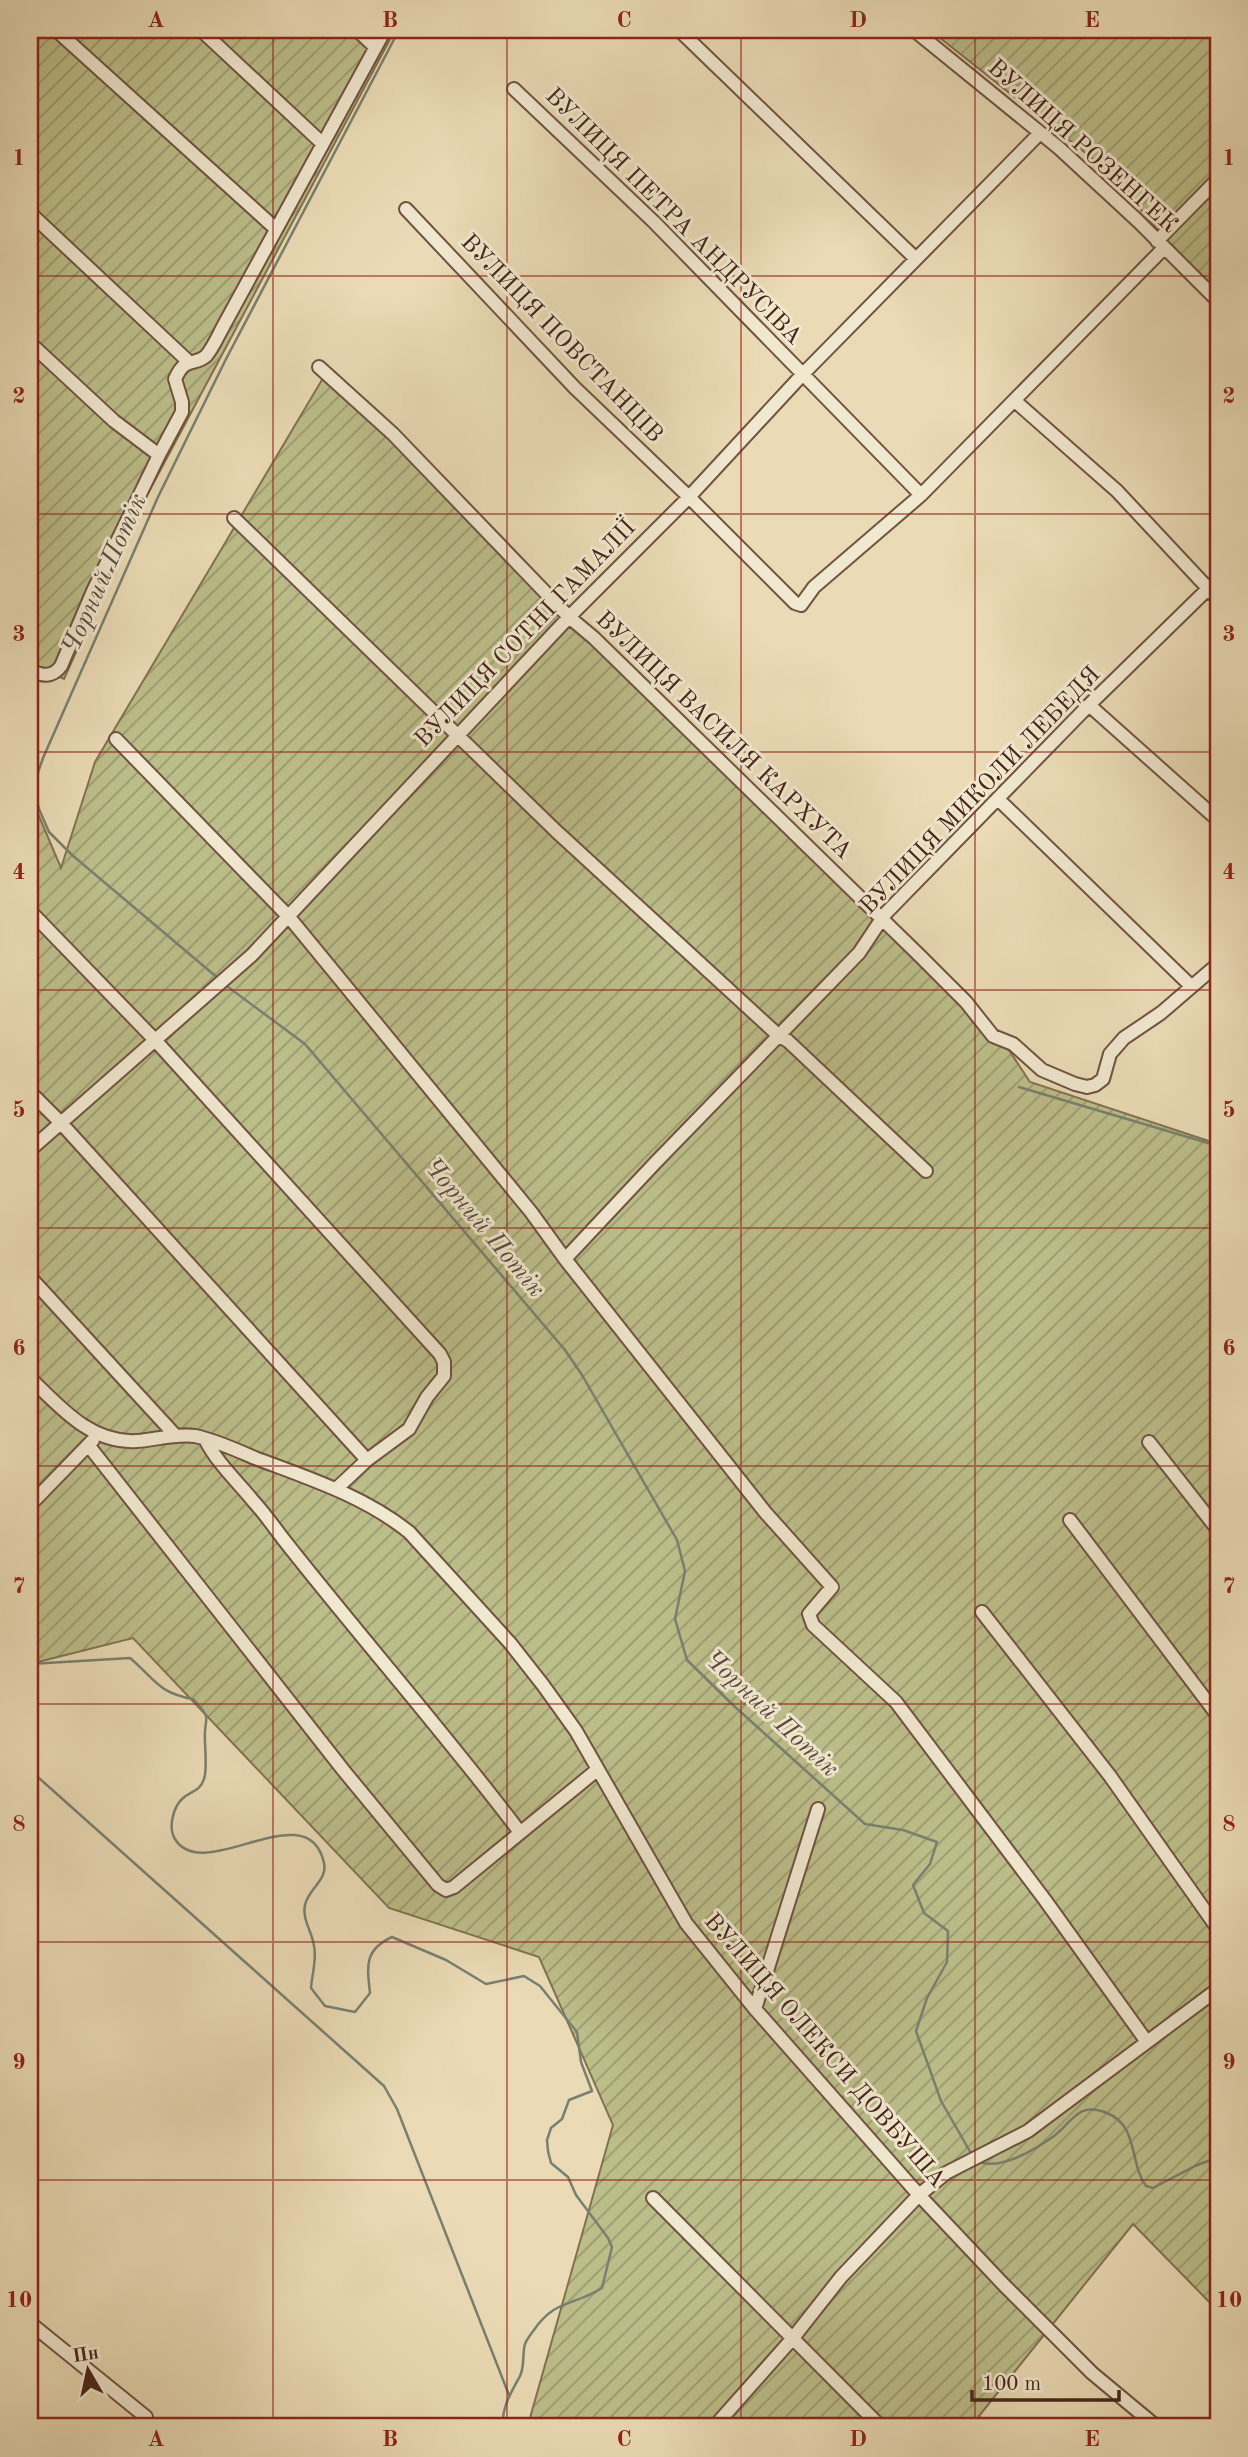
<svg xmlns="http://www.w3.org/2000/svg" width="1248" height="2457" viewBox="0 0 1248 2457" font-family="'Old Standard TT',serif">
  <style>
    .garden { fill: url(#garden-furrows); stroke: #827252; stroke-width: 2 }
    .lines { fill: none; stroke-linecap: round; stroke-linejoin: round }
    .stream { stroke: #798070; stroke-width: 2.5 }
    .minor-casing { stroke: #705341; stroke-width: 16 }
    .minor { stroke: #f1e8d0; stroke-width: 12 }
    .grid { fill: none; stroke: #8f2418; stroke-width: 2; stroke-opacity: 0.55 }
    .labels { text-anchor: middle; dominant-baseline: central; stroke-width: 6; stroke-linejoin: round; paint-order: stroke }
    .street-label { font-size: 24px; fill: #48261a; stroke: #f1e8d0 }
    .water-label { font-size: 26px; font-style: italic; fill: #5c4c3e; stroke: #f1e8d0 }
    .neatline { fill: none; stroke: #8f2418; stroke-width: 2.5 }
    .grid-label { font-size: 23px; text-anchor: middle; font-weight: bold; fill: #8f2418 }
  </style>
  <defs>
    <pattern id="garden-furrows" width="10" height="10" patternUnits="userSpaceOnUse" patternTransform="scale(1.75)"><rect width="10" height="10" fill="#bcbe8a"/><path d="M-1 1l2-2M0 10L10 0M9 11l2-2" fill="none" stroke="#9b9a70"/></pattern>
  </defs>
  <rect width="100%" height="100%" fill="#eadbb6"/>
  <filter id="stains"><feTurbulence type="fractalNoise" baseFrequency=".00286" numOctaves="4"/><feColorMatrix values="0 0 0 0 .2 0 0 0 0 .09 0 0 0 0 .02 0 0 0 .5 -.17"/></filter>
  <radialGradient id="worn" r=".72"><stop offset=".6" stop-color="#630" stop-opacity="0"/><stop offset="1" stop-color="#630" stop-opacity=".3"/></radialGradient>
  <path class="garden" d="M30,30h365l-250,469 -81,180 -34,-15z
    M930,30h288v271l-111,-131z
    M326,373l671,659 33,50 188,62v1167l-85,-87 -154,192 10,11h-448l-11,-9 83,-293 -74,-168 -150,-49 -256,-270 -103,26v-869l31,73 34,-106z"/>
  <g class="lines">
    <path class="stream" d="M219,979l-147,-124 -23,-23 -10,-23 -6,-22 10,-29 115,-261 68,-138 173,-329
      M224,984l81,60 260,306 17,25 95,165 8,31 -10,48 12,41 47,46 131,118 38,6 34,12 -7,22 -17,21 11,28 24,18 -1,31 -20,36 -11,33 25,70 31,54
      M1019,1087l199,59
      M30,1664l100,-6c25,21 28,35 63,41 4,5 11,11 13,17 1,4 -1,11 -1,16 -1,12 3,36 -1,47 -4,13 -14,12 -22,20 -9,9 -14,29 -7,40 28,47 133,-48 149,24 4,17 -16,26 -19,42 -3,15 7,26 9,41 3,12 -2,29 -3,42l14,18 30,6 15,-19c-3,-27 -6,-43 22,-56l54,23 40,24 38,-8 16,10 37,46 4,30 11,29 -23,9 -7,19 -11,9 -4,12 1,11 3,12 17,14 8,18 32,43 4,9 -10,41c-28,18 -47,11 -68,42 -3,4 -7,9 -9,14 -3,10 0,22 -5,32 -9,17 -19,32 -17,51
      M30,1770l354,316 13,23 112,286
      M979,2162c23,8 57,-13 75,-26 19,-14 23,-35 53,-23 32,13 22,50 39,73l7,2 42,-22 23,-9"/>
    <g class="minor-casing">
      <path id="minor" d="M56,30l220,199
        M201,30l122,114
        M357,30l18,17
        M679,30l237,229
        M914,30l145,118 79,73 80,80
        M514,89l140,133 267,273
        M406,209l169,179 114,109 106,106 6,2 13,-18 107,-92 243,-247
        M30,213l159,149
        M1157,241l61,-62
        M30,343l84,78 45,34
        M319,367l74,67 176,183 25,21 326,318 46,46 27,34 20,8 29,26 33,14 12,3 8,-2 8,-6 7,-25 14,-16 37,-25 57,-49
        M1015,401l102,90 101,108
        M234,518l322,313 222,204 10,6 138,130
        M30,670c12,6 22,8 31,-4l32,-75 66,-136 23,-43v-10l-7,-23c11,-24 18,-12 31,-23 7,-8 13,-22 18,-31l161,-295
        M1089,705l129,115
        M116,739l173,178 242,295 34,47 200,253 67,75 -23,27 4,11 83,77 149,198 102,142
        M999,800l192,186
        M30,911l124,128 286,315 4,8v14l-17,21 -18,32 -42,31 -31,29
        M30,1092l31,31 306,337
        M30,1150l222,-195 317,-338 120,-120 113,-122 238,-242
        M565,1259l91,-97 203,-209 26,-39 204,-209 129,-126
        M30,1277l145,158
        M30,1378c30,29 61,66 107,63 19,-1 38,-8 58,-5 20,4 41,14 60,22 53,20 109,38 154,74l101,111 33,42 33,46 110,192 69,86 164,186 85,90 88,88 65,54
        M205,1439c12,24 32,42 49,63 11,12 20,25 30,38 77,98 160,192 235,291
        M1149,1442l69,88
        M89,1446l255,325 94,114 8,5 8,-3 143,-117
        M30,1505l63,-65
        M1070,1520l148,196
        M982,1612l128,164 108,153
        M755,2009l63,-200
        M653,2198l228,229
        M30,2323l116,94
        M714,2427l79,-89 48,-61 78,-82 27,-22 82,-42 190,-142"/>
    </g>
    <use href="#minor" class="minor"/>
  </g>
  <path class="grid" d="M273,30v2397M507,30v2397M741,30v2397M975,30v2397M30,276h1188M30,514h1188M30,752h1188M30,990h1188M30,1228h1188M30,1466h1188M30,1704h1188M30,1942h1188M30,2180h1188"/>
  <g class="labels">
    <g class="street-label">
      <text transform="translate(1082 147) rotate(42)">ВУЛИЦЯ РОЗЕНГЕК</text>
      <text transform="translate(673 217) rotate(45)">ВУЛИЦЯ ПЕТРА АНДРУСІВА</text>
      <text transform="translate(561 339) rotate(46)">ВУЛИЦЯ ПОВСТАНЦІВ</text>
      <text transform="translate(526 634) rotate(-46)">ВУЛИЦЯ СОТНІ ГАМАЛІЇ</text>
      <text transform="translate(723 736) rotate(44)">ВУЛИЦЯ ВАСИЛЯ КАРХУТА</text>
      <text transform="translate(981 791) rotate(-46)">ВУЛИЦЯ МИКОЛИ ЛЕБЕДЯ</text>
      <text transform="translate(824 2051) rotate(49)">ВУЛИЦЯ ОЛЕКСИ ДОВБУША</text>
    </g>
    <g class="water-label">
      <text transform="translate(105 574) rotate(-66)">Чорний Потік</text>
      <text transform="translate(484 1228) rotate(50)">Чорний Потік</text>
      <text transform="translate(771 1714) rotate(43)">Чорний Потік</text>
    </g>
  </g>
  <rect width="1248" height="2457" fill="none" stroke="#eadbb6" stroke-width="77"/>
  <g transform="translate(88 2370) rotate(351)" stroke="#f1e8d0" stroke-width="5" paint-order="stroke">
  <path d="M0-5L12 26L0 18L-12 26Z" fill="#48261a"/>
  <text y="-10" font-size="19" font-weight="bold" text-anchor="middle" fill="#48261a">Пн</text>
  </g>
  <path d="M972 2390v10h147v-10" fill="none" stroke="#48261a" stroke-width="3.5"/>
  <text x="982" y="2390" font-size="21" fill="#48261a" stroke="#f1e8d0" stroke-width="5" paint-order="stroke">100 m</text>
  <rect x="38" y="38" width="1172" height="2380" class="neatline"/>
  <g class="grid-label">
    <text x="156" y="27">A</text>
    <text x="390" y="27">B</text>
    <text x="624" y="27">C</text>
    <text x="858" y="27">D</text>
    <text x="1092" y="27">E</text>
    <text x="19" y="165">1</text>
    <text x="1229" y="165">1</text>
    <text x="19" y="403">2</text>
    <text x="1229" y="403">2</text>
    <text x="19" y="641">3</text>
    <text x="1229" y="641">3</text>
    <text x="19" y="879">4</text>
    <text x="1229" y="879">4</text>
    <text x="19" y="1117">5</text>
    <text x="1229" y="1117">5</text>
    <text x="19" y="1355">6</text>
    <text x="1229" y="1355">6</text>
    <text x="19" y="1593">7</text>
    <text x="1229" y="1593">7</text>
    <text x="19" y="1831">8</text>
    <text x="1229" y="1831">8</text>
    <text x="19" y="2069">9</text>
    <text x="1229" y="2069">9</text>
    <text x="19" y="2307">10</text>
    <text x="1229" y="2307">10</text>
    <text x="156" y="2446">A</text>
    <text x="390" y="2446">B</text>
    <text x="624" y="2446">C</text>
    <text x="858" y="2446">D</text>
    <text x="1092" y="2446">E</text>
  </g>
  <rect width="100%" height="100%" filter="url(#stains)"/>
  <rect width="100%" height="100%" fill="url(#worn)"/>
</svg>
